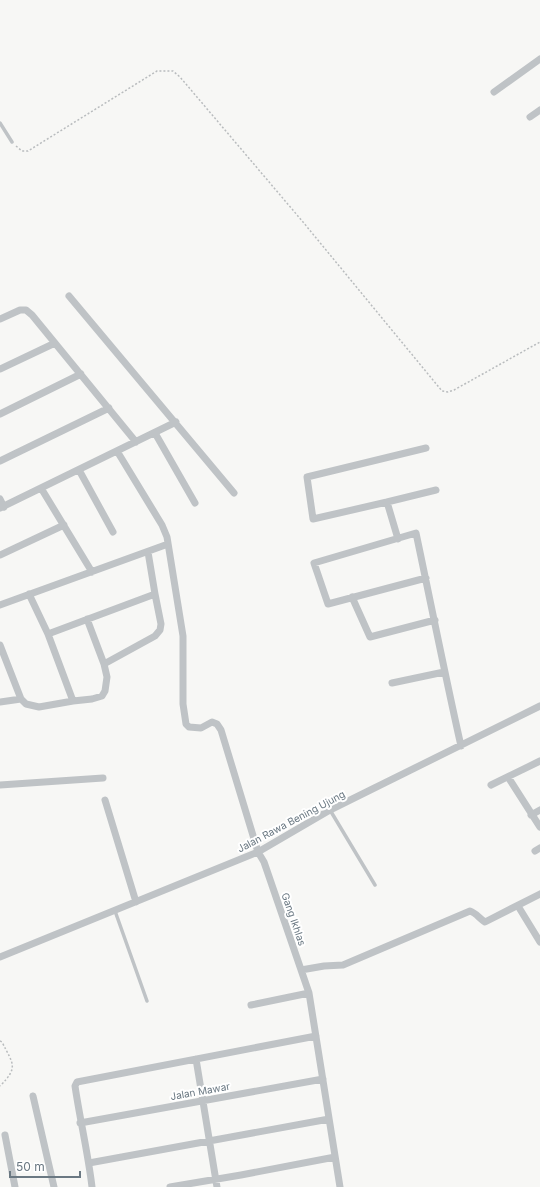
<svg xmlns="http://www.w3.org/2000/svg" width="540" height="1187" viewBox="0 0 540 1187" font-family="Inter,sans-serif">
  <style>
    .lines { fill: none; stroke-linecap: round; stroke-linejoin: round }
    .path { stroke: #b9bcbe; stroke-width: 1.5; stroke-dasharray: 2 2; stroke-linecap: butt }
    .lane { stroke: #bfc3c6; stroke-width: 3.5 }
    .street { stroke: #bfc3c6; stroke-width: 7 }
    .labels { text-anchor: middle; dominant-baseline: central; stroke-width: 4; stroke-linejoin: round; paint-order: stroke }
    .street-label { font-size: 10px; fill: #6a7882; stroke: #fff }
  </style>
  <rect width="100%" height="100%" fill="#f7f7f5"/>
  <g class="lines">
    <path class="path" d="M16,146l6,5h6l129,-80h16l7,6 123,145 139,169 6,1 6,-2 86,-48
      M0,1041l2,1c11,22 17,25 -2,44"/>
    <path class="lane" d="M0,123l12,19
      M330,810l45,75
      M115,911l32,90"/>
    <path class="street" d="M494,92l46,-33
      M530,117l10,-7
      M69,296l165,197
      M0,319l20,-9h6l6,5 104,127
      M0,369l55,-26
      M0,414l81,-40
      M155,433l40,70
      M117,451l45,74 5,12 16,99v68l3,20 3,3 12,1 11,-6 5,2 4,6 37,122 6,10 45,131 31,194
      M0,461l109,-53
      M79,470l34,62
      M41,488l51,84
      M0,499l4,8
      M387,502l-74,17 -6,-42 119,-29
      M0,508l176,-86
      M398,539l-11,-37 49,-12
      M0,555l64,-30
      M426,578l-98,26 -14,-41 102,-30c15,71 29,142 45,213
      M29,594l19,40 25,67
      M352,597l18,40 65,-17
      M0,605l168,-61
      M48,634l107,-40
      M0,645l21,54 -21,3
      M104,664l51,-28 5,-6 1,-6 -6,-30 -7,-42
      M392,683l52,-11
      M21,699l5,5 13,3 34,-6 19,-2 10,-3 3,-5 2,-14 -3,-13 -17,-45
      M508,777l32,50
      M0,785l103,-7
      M491,785l49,-24
      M105,800l31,102
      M531,815l9,-5
      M535,851l5,-3
      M518,906l22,36
      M0,957l258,-105 72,-42 210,-104
      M301,970l23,-4 19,-1 127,-54c6,2 9,7 15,11l55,-28
      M251,1005l58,-12
      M196,1059l21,128
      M33,1096l21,91
      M80,1123l243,-44
      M5,1135l10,52
      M89,1163l240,-44
      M92,1187c-4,-34 -12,-67 -17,-101l2,-4 239,-46
      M170,1187l71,-12 94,-18"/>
  </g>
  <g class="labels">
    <g class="street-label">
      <text transform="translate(291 821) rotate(-28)">Jalan Rawa Bening Ujung</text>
      <text transform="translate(294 919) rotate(71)">Gang Ikhlas</text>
      <text transform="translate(200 1091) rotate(-10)">Jalan Mawar</text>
    </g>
  </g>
  <path d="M10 1171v6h70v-6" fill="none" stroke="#6a7882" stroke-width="2"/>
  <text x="16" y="1171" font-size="12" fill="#6a7882" stroke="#ffffff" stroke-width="3" paint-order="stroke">50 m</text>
</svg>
